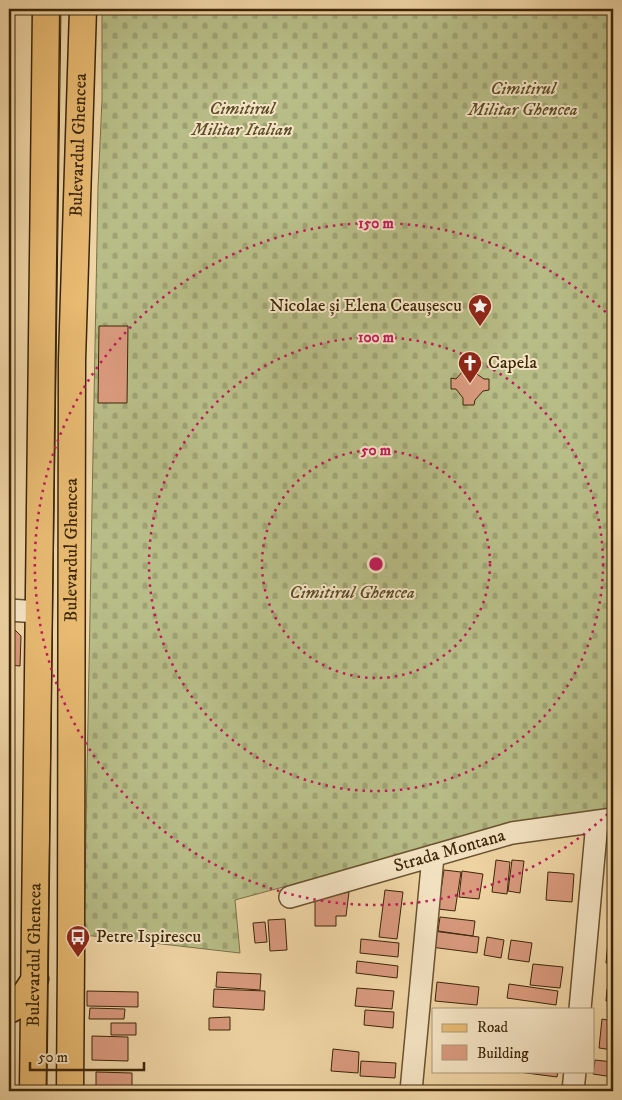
<svg xmlns="http://www.w3.org/2000/svg" width="622" height="1100" viewBox="0 0 622 1100" font-family="'IM FELL DW Pica',serif">
  <style>
    .cemetery { fill: url(#cemetery-stones); stroke: #7a7248 }
    .building { fill: #da9a7e; stroke: #3c2608 }
    .lines { fill: none; stroke-linecap: round; stroke-linejoin: round }
    .minor-casing { stroke: #69522f; stroke-width: 24 }
    .major-casing { stroke: #3c2608; stroke-width: 29 }
    .minor { stroke: #f5e4c4; stroke-width: 21 }
    .major { stroke: #e8ba72; stroke-width: 26 }
    .tram { stroke: #3c2608; stroke-width: 1 }
    .ring { fill: none; stroke: #c2185b; stroke-width: 2.5; stroke-dasharray: 2.5 5 }
    .labels { text-anchor: middle; dominant-baseline: central; stroke-width: 4; stroke-linejoin: round; paint-order: stroke }
    .park-label { font-size: 18px; font-style: italic; fill: #5b4c28; stroke: #f5e4c4 }
    .street-label { font-size: 18px; fill: #3c2608; stroke: #f5e4c4 }
    .poi-label { font-size: 18px; fill: #3c2608; stroke: #f5e4c4; text-anchor: start }
    .centre { fill: #c2185b; stroke: #f5e4c4; stroke-width: 2.5 }
    .ring-label { font-size: 15px; text-anchor: middle; font-weight: bold; fill: #c2185b; stroke: #f5e4c4; stroke-width: 4; stroke-linejoin: round; paint-order: stroke }
  </style>
  <defs>
    <pattern id="cemetery-stones" width="16" height="16" patternUnits="userSpaceOnUse" patternTransform="scale(1.25)"><rect width="16" height="16" fill="#b8bd87"/><path d="M2 7V4a2 2 0 0 1 4 0v3zM10 15v-3a2 2 0 0 1 4 0v3z" fill="#9fa273"/></pattern>
  </defs>
  <rect width="100%" height="100%" fill="#f0d5a5"/>
  <filter id="stains"><feTurbulence type="fractalNoise" baseFrequency=".004" numOctaves="4"/><feColorMatrix values="0 0 0 0 .2 0 0 0 0 .09 0 0 0 0 .02 0 0 0 .5 -.17"/></filter>
  <radialGradient id="worn" r=".72"><stop offset=".6" stop-color="#630" stop-opacity="0"/><stop offset="1" stop-color="#630" stop-opacity=".3"/></radialGradient>
  <path class="cemetery" d="M102,9h511v801l-93,13 -285,77 5,53 -156,-18 14,-748 4,-87z
    M9,130h1l1,264h-2z"/>
  <path class="building" d="M99,326h29l-1,77h-29z
    M463,365h8v5l13,9h5v11l-6,1 -8,9 -1,5h-11v-7l-7,-9h-5v-11l5,1 7,-8z
    M9,629h5l7,7 -1,30 -11,-1z
    M496,860l14,2 -3,32 -15,-2z
    M512,860l12,1 -4,32 -12,-2z
    M444,870l17,2 -6,39 -17,-2z
    M462,871l21,3 -4,25 -20,-2z
    M548,872l26,2 -2,28 -26,-2z
    M385,890l18,2 -6,47 -18,-2z
    M349,892l-3,24h-10v10h-21v-26z
    M440,917l35,4 -2,15 -35,-5z
    M285,919l2,31 -17,1 -2,-31z
    M265,922l2,20 -12,1 -2,-20z
    M433,931l46,6 -2,16 -46,-6z
    M487,937l17,3 -3,18 -17,-3z
    M361,939l38,4 -1,14 -38,-4z
    M511,940l21,3 -3,19 -21,-3z
    M608,942h5v21h-7z
    M357,961l41,5 -1,12 -41,-5z
    M533,964l30,3 -3,21 -30,-3z
    M217,972l44,2 -1,16 -44,-3z
    M437,982l42,5 -2,18 -42,-4z
    M509,984l49,7 -2,14 -49,-7z
    M357,988l37,3 -2,18 -37,-3z
    M214,989l51,2 -1,19 -51,-3z
    M607,989h6v12h-7z
    M87,991l51,1v15l-51,-1z
    M90,1008l35,1 -1,10h-35z
    M365,1010l29,2 -1,16 -29,-3z
    M230,1017v13h-21v-12z
    M602,1019l11,2v29l-14,-2z
    M111,1023h25v12h-25z
    M92,1036l36,1v24l-36,-1z
    M333,1049l26,3 -1,21 -27,-2z
    M595,1060l18,2v15l-20,-3z
    M361,1061l35,2 -1,15 -35,-2z
    M511,1071h47l-1,6z
    M96,1072l36,1v16l-36,-1z
    M86,1089l49,2h-49z"/>
  <g class="lines">
    <g class="minor-casing">
      <g id="minor">
        <path d="M9,610l29,2"/>
        <path id="s1" d="M290,897l222,-64 101,-14"/>
        <path d="M580,1009l17,-187"/>
        <path d="M411,1091l22,-235"/>
        <path d="M573,1091l2,-20"/>
      </g>
    </g>
    <g class="major-casing">
      <g id="major">
        <path d="M9,1010l9,-5 17,-26"/>
        <path id="s2" d="M33,1091l13,-1082"/>
        <path id="s3" d="M70,1091l1,-134 1,-597 11,-351"/>
      </g>
    </g>
    <use href="#minor" class="minor"/>
    <use href="#major" class="major"/>
    <path class="tram" d="M46,1091l15,-1082"/>
  </g>
  <g class="ring">
    <circle cx="376" cy="564" r="114"/>
    <circle cx="376" cy="564" r="227"/>
    <path d="M613 809A341 341 0 1 1 613 319"/>
  </g>
  <defs>
    <g id="sight-pin" transform="scale(1.25)"><path d="M0 17L-7.5 6A9.5 9.5 0 1 1 7.5 6Z" fill="#8f2418" stroke="#f5e4c4"/><path d="M0-6L1.8-2.2L6-1.7L2.9 1.2L3.7 5.4L0 3.3L-3.7 5.4L-2.9 1.2L-6-1.7L-1.8-2.2Z" fill="#fff"/></g>
    <g id="church-pin" transform="scale(1.25)"><path d="M0 17L-7.5 6A9.5 9.5 0 1 1 7.5 6Z" fill="#8f2418" stroke="#f5e4c4"/><path d="M-1.2-6h2.4v3.5h3.3v2.4h-3.3V6h-2.4V-.1h-3.3v-2.4h3.3Z" fill="#fff"/></g>
    <g id="bus-pin" transform="scale(1.25)"><path d="M0 17L-7.5 6A9.5 9.5 0 1 1 7.5 6Z" fill="#8f2418" stroke="#f5e4c4"/><path d="M-5-6H5V4H4V6H2V4H-2V6H-4V4H-5ZM-3.5-4V0h7V-4ZM-3.5 1.2v1.5H-2V1.2ZM2 1.2v1.5H3.5V1.2Z" fill="#fff"/></g>
  </defs>
  <g fill-rule="evenodd">
    <use href="#sight-pin" x="480" y="306"/>
    <use href="#church-pin" x="470" y="363"/>
    <use href="#bus-pin" x="78" y="937"/>
  </g>
  <g class="labels">
    <g class="park-label">
      <text x="523" y="89">Cimitirul<tspan x="523" dy="21">Militar Ghencea</tspan></text>
      <text x="242" y="109">Cimitirul<tspan x="242" dy="21">Militar Italian</tspan></text>
      <text x="352" y="593">Cimitirul Ghencea</text>
    </g>
    <g class="street-label">
      <text stroke="none"><textPath href="#s3" startOffset="946">Bulevardul Ghencea</textPath></text>
      <text stroke="none"><textPath href="#s3" startOffset="541">Bulevardul Ghencea</textPath></text>
      <text stroke="none"><textPath href="#s1" startOffset="166">Strada Montana</textPath></text>
      <text stroke="none"><textPath href="#s2" startOffset="136">Bulevardul Ghencea</textPath></text>
    </g>
    <g class="poi-label">
      <text x="462" y="306" text-anchor="end">Nicolae și Elena Ceaușescu</text>
      <text x="488" y="363">Capela</text>
      <text x="96" y="937">Petre Ispirescu</text>
    </g>
  </g>
  <circle cx="376" cy="564" r="8" class="centre"/>
  <g class="ring-label">
    <text x="376" y="228">150 m</text>
    <text x="376" y="342">100 m</text>
    <text x="376" y="455">50 m</text>
  </g>
  <rect width="622" height="1100" fill="none" stroke="#f0d5a5" stroke-width="30"/>
  <rect x="10" y="10" width="602" height="1080" fill="none" stroke="#3c2608" stroke-width="2.5"/>
  <rect x="15" y="15" width="592" height="1070" fill="none" stroke="#3c2608"/>
  <rect x="432" y="1008" width="162" height="65" fill="#f5e4c4" stroke="#ab9879"/>
  <rect x="442" y="1024" width="25" height="8" fill="#e8ba72" stroke="#ab9879"/>
  <text x="477" y="1032" font-size="15" fill="#3c2608">Road</text>
  <rect x="442" y="1045" width="25" height="15" fill="#da9a7e" stroke="#ab9879"/>
  <text x="477" y="1058" font-size="15" fill="#3c2608">Building</text>
  <path d="M30 1062v8h114v-8" fill="none" stroke="#3c2608" stroke-width="2.5"/>
  <text x="38" y="1062" font-size="15" fill="#3c2608" stroke="#f5e4c4" stroke-width="4" paint-order="stroke">50 m</text>
  <rect width="100%" height="100%" filter="url(#stains)"/>
  <rect width="100%" height="100%" fill="url(#worn)"/>
</svg>
